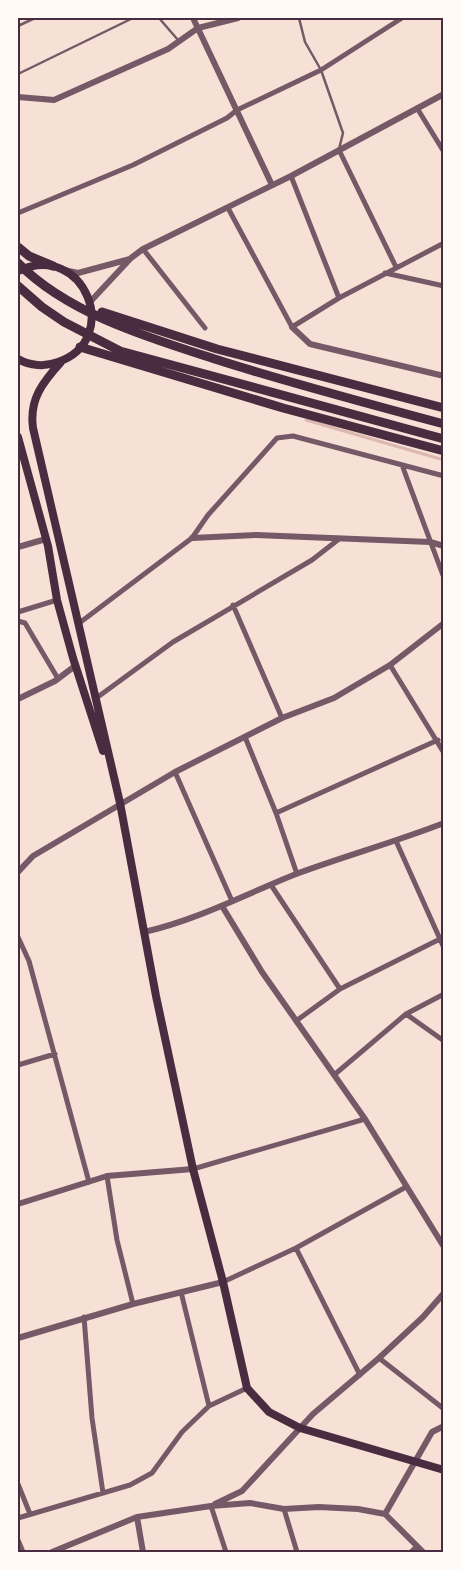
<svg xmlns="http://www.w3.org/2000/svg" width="461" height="1570" viewBox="0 0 461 1570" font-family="Overpass,sans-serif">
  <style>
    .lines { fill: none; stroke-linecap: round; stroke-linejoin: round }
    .stream { stroke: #dcb8b0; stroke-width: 3 }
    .service { stroke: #755966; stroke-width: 2.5 }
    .minor { stroke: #755966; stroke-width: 5 }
    .tertiary { stroke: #755966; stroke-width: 6 }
    .primary { stroke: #4a2c40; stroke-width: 8 }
    .trunk { stroke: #4a2c40; stroke-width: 9 }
    .neatline { fill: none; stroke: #4a2c40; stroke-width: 2 }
  </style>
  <rect width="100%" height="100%" fill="#f7e1d7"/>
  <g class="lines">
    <path class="stream" d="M306,420l138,40"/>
    <path class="service" d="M159,18l19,22
      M299,18l6,24 16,28 22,63 -4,16
      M18,26l17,-8
      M18,74l115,-56"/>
    <path class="minor" d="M417,108l27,44
      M339,150l57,117
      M291,176l48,122
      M228,208l64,119 47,-29 105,-55
      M18,213l115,-48 94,-47 10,-8 84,-40 81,-52
      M143,249l62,79
      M385,273l59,13
      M402,465l42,113
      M233,605l49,113
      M18,612l39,-12
      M18,621l7,2 32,54
      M78,624l114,-86 16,-23 69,-77 16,-2 151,40
      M390,665l54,88
      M95,699l78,-57 139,-82 27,-21
      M245,737l31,76 21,61
      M175,772l57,129
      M276,813l162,-73
      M396,841l48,107
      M271,885l69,104
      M18,937l11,24 60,221
      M406,1014l38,27
      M296,1021l44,-32 104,-52
      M18,1065l37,-11
      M334,1075l72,-61 38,-20
      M193,1169l172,-50
      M107,1176l10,64 16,64
      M296,1248l64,127
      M223,1282l73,-34 110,-61
      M181,1292l28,114
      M84,1317l8,101 11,75
      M379,1358l65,51
      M18,1484l12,30
      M211,1506l15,46
      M284,1509l13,43
      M18,1518l112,-33 22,-12 30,-41 27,-26 38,-18
      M18,1540l5,12
      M411,1552l6,-6"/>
    <path class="tertiary" d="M193,18l79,167
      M18,97l36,3 114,-51 30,-21 40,-10
      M64,270l14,3 52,-14
      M90,302l41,-44 12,-9 148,-73 153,-82
      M292,327l18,17 134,32
      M192,538l64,-3 174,7 14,4
      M18,547l28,-8
      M18,699l37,-18 20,-15
      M18,872l15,-16 142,-84 107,-54 52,-20 56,-33 54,-42
      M222,906l40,66 103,147 79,128
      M144,932c53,-12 102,-38 152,-58 49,-18 99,-32 148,-51
      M18,1204l89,-28 86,-7
      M18,1338l115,-34 90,-22
      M215,1504l27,-13 71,-77 66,-56 44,-41 21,-24
      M385,1514l47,-82 12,-6
      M137,1517l6,35
      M52,1552l85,-35 74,-11 39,-3 34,6 35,-2 39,2 27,5 38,38"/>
    <path class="primary" d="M18,271c67,-31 105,69 40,91 -13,5 -28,4 -40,-3
      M61,362c-18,20 -32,37 -28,66l87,375 36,193 37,173 30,113 24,106 22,24 31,16 144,42
      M18,437l30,109 9,54 16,58 30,93"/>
    <path class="trunk" d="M18,247l11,9 24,10
      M18,263c51,52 135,76 203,98 73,23 148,43 223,63
      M18,286l24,21 22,15 56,29 324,88
      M102,312l115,37 227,59
      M80,347l203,61 161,43"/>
  </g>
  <rect width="461" height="1570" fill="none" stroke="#fffaf5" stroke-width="38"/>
  <rect x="19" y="19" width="423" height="1532" class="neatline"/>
</svg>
